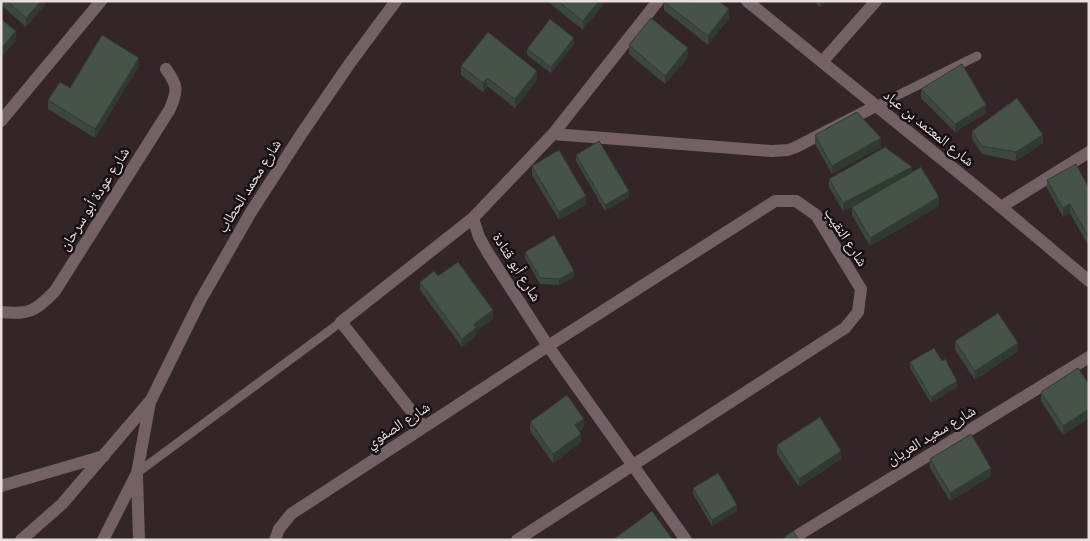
<svg xmlns="http://www.w3.org/2000/svg" width="1090" height="541" viewBox="0 0 1090 541" font-family="'Zilla Slab','Noto Naskh Arabic',serif">
  <style>
    .lines { fill: none; stroke-linecap: round; stroke-linejoin: round }
    .service { stroke: #736165; stroke-width: 9 }
    .minor { stroke: #736165; stroke-width: 12 }
    .tertiary { stroke: #736165; stroke-width: 12 }
    .wall { fill: #3c473e }
    .shaded-wall { fill: #313a32 }
    .building { fill: #465348; stroke: #313a32 }
    .labels { text-anchor: middle; dominant-baseline: central; stroke-width: 5; stroke-linejoin: round; paint-order: stroke }
    .street-label { font-size: 15px; fill: #e9dfe1; stroke: #171012 }
  </style>
  <rect width="100%" height="100%" fill="#342529"/>
  <g class="lines">
    <path class="service" d="M876,106l101,-50
      M137,473l204,-151"/>
    <path class="minor" d="M747,1l254,206 88,74
      M822,62l54,-61
      M1,121l100,-120
      M553,134l218,17 17,-1 8,-3 80,-41
      M1001,207l88,-55
      M473,218l6,19 9,16 60,93 138,194
      M1,312c28,3 35,-1 54,-21l115,-182c8,-19 8,-23 -4,-40
      M424,427l-83,-105 132,-104 80,-84 105,-133
      M275,540l4,-11 12,-15 257,-168 227,-145h21l20,14 45,74 -3,23 -13,16 -328,212
      M790,540l299,-183"/>
    <path class="tertiary" d="M137,475l2,65
      M1,486l103,-30
      M21,540l41,-36 89,-104 49,-99 51,-89 51,-79 48,-70 46,-62
      M103,540l34,-67 13,-71"/>
  </g>
  <path class="wall" d="M1,1h47l-22,26 -25,-22z
    M547,1h58v1l-22,28z
    M813,1h12l-5,6z
    M664,2l65,16 -21,27 -44,-35z
    M574,44l-23,29 -24,-18v-6z
    M629,45l59,12 -23,27 -36,-30z
    M139,66l-44,72 -47,-29v-9z
    M461,66l76,14 -22,28 -28,-22 -4,6 -22,-17z
    M921,89l65,24 -31,19 -34,-34z
    M972,131l71,12 -27,18 -34,-7 -10,-15z
    M815,135l66,12 -49,27 -17,-30z
    M576,155l53,42 -24,14 -29,-50z
    M532,166l54,38 -27,16 -27,-45z
    M912,172l27,34 -69,40 -18,-31v-8l-9,4 -14,-24v-8z
    M1047,180l42,8v56l-1,1 -18,-32 -7,4 -16,-29z
    M525,252l49,25 -15,8 -19,-1 -15,-26z
    M438,276l55,43 -17,12v5l-14,11 -42,-57v-8z
    M955,341l63,10 -43,29 -20,-30z
    M942,361l15,26 -26,16 -21,-35v-6z
    M1089,384v34l-26,17 -22,-34v-9z
    M530,422l54,5 -5,4 2,11 -28,21 -23,-32z
    M777,445l64,14 -42,28 -22,-33z
    M930,459l61,17 -41,25 -20,-33z
    M693,488l44,23 -25,15 -19,-32z"/>
  <path class="shaded-wall" d="M41,1h7l-22,26v-9z
    M599,1h6v1l-22,28v-9z
    M820,1h5l-5,6z
    M729,9v9l-21,27v-9z
    M16,31v9l-15,18v-9z
    M574,38v6l-23,29v-6z
    M688,48v9l-23,27v-8z
    M139,58v8l-44,72v-9z
    M537,71v9l-22,28v-9z
    M487,78v8l-4,6v-9z
    M986,105v8l-31,19v-8z
    M1043,135v8l-27,18v-9z
    M881,138v9l-49,27v-8z
    M912,167v9l-69,35v-8z
    M629,191v6l-24,14v-6z
    M586,196v8l-27,16v-8z
    M939,197v9l-69,40v-8z
    M1070,204v9l-7,4v-9z
    M1088,236h1v8l-1,1z
    M574,271v6l-15,8v-6z
    M493,310v9l-17,12v5l-14,11v-8l12,-15z
    M1018,343v8l-43,29v-9z
    M957,381v6l-26,16v-6z
    M1089,409v9l-26,17v-9z
    M584,419v8l-9,7v-9z
    M581,434v8l-28,21v-9z
    M841,451v8l-42,28v-8z
    M991,468v8l-41,25v-8z
    M737,505v6l-25,15v-6z"/>
  <path class="building" d="M7,1h34l-15,17z
    M558,1h41l-16,20z
    M719,1l10,8 -21,27 -44,-34z
    M651,18l37,30 -23,28 -36,-31z
    M1,19l15,12 -15,18z
    M550,19l24,19 -23,29 -24,-18z
    M488,32l49,39 -22,28 -28,-21 -4,5 -22,-17z
    M102,35l37,23 -44,71 -47,-29 12,-18 10,6z
    M962,64l24,41 -31,19 -34,-35z
    M1017,98l26,37 -27,17 -34,-6 -10,-15z
    M857,112l24,26 -49,28 -17,-31z
    M599,141l30,50 -24,14 -29,-50z
    M885,147l27,20 -69,36 -14,-24z
    M559,150l27,46 -27,16 -27,-46z
    M1076,164l13,24v48h-1l-18,-32 -7,4 -16,-28z
    M921,167l18,30 -69,41 -18,-31z
    M554,235l20,36 -15,8 -19,-1 -15,-26z
    M458,262l35,48 -19,14 2,4 -14,11 -42,-57 14,-11 4,5z
    M998,313l20,30 -43,28 -20,-30z
    M934,348l8,13 3,-2 12,22 -26,16 -21,-35z
    M1078,368l11,16v25l-26,17 -22,-34z
    M567,395l17,24 -9,6 6,9 -28,20 -23,-32z
    M820,417l21,34 -42,28 -22,-34z
    M971,434l20,34 -41,25 -20,-34z
    M718,473l19,32 -25,15 -19,-32z
    M652,511l21,29h-59v-1z
    M793,531l6,9h-18z"/>
  <g class="labels">
    <g class="street-label">
      <text transform="translate(929 128) rotate(39)">شارع المعتمد بن عباد</text>
      <text transform="translate(249 186) rotate(-58)">شارع محمد الحطاب</text>
      <text transform="translate(94 199) rotate(-58)">شارع عودة أبو سرحان</text>
      <text transform="translate(846 237) rotate(57)">شارع النقيب</text>
      <text transform="translate(517 267) rotate(58)">شارع أبو قتادة</text>
      <text transform="translate(398 425) rotate(-33)">شارع الصفوي</text>
      <text transform="translate(931 435) rotate(-31)">شارع سعيد العريان</text>
    </g>
  </g>
  <rect width="1090" height="541" fill="none" stroke="#e9dfe1" stroke-width="5"/>
</svg>
